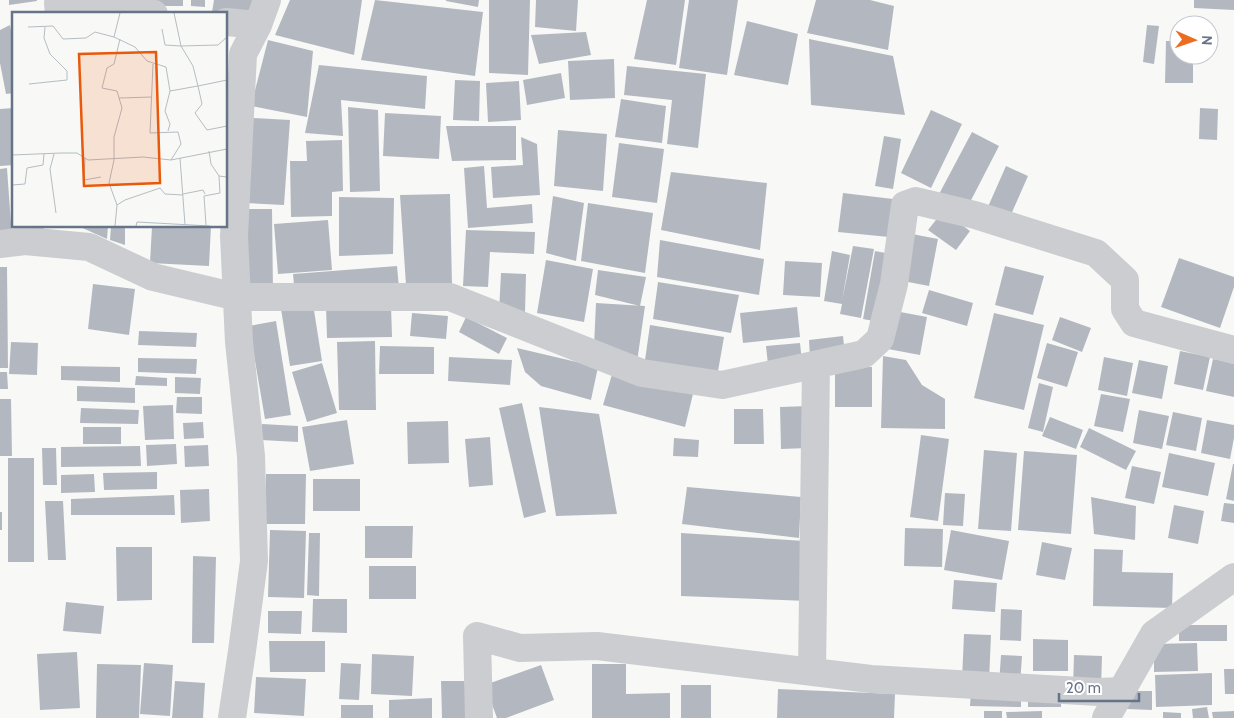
<svg xmlns="http://www.w3.org/2000/svg" width="1234" height="718" viewBox="0 0 1234 718" font-family="Cabin,sans-serif">
  <style>
    .building { fill: #b3b8c0 }
    .lines { fill: none; stroke-linecap: round; stroke-linejoin: round }
    .minor { stroke: #cbcdd1; stroke-width: 28 }
    .inset-road { fill: none; stroke: #b5bcc3; stroke-width: 1 }
    .view { fill: #e8590c; fill-opacity: 0.15; stroke: #e8590c; stroke-width: 2.5 }
    .inset-edge { fill: none; stroke: #667488; stroke-width: 2.5 }
  </style>
  <rect width="100%" height="100%" fill="#f8f9f6"/>
  <path class="building" d="M9,0h28v1l-28,4z
    M154,0h29v6h-29z
    M191,0h14v7l-14,-1z
    M214,0h48l-10,21 -40,-9z
    M290,0h72l-8,55 -79,-20z
    M375,0l108,12 -8,64 -114,-16z
    M446,0h33l-1,7 -32,-6z
    M489,0h41l-2,75 -39,-2z
    M536,0h42l-2,31 -41,-4z
    M647,0h38l-9,65 -42,-6z
    M689,0h49l-11,75 -48,-7z
    M816,0h54l24,6 -6,44 -81,-17z
    M1194,0h40v10l-40,-2z
    M747,21l51,13 -10,51 -54,-10z
    M10,25l4,23v45l-8,1 -6,-31v-33z
    M1147,25l12,1 -5,38 -11,-2z
    M586,32l5,23 -52,9 -8,-29z
    M809,39l84,17 12,59 -94,-10z
    M268,40l45,11 -6,66 -56,-11z
    M1166,41h13v14h14v28h-28z
    M614,59l1,39 -45,2 -2,-39z
    M319,65l108,11 -2,33 -84,-9 2,36 -38,-3z
    M627,66l79,8 -8,74 -31,-4 5,-44 -48,-5z
    M561,73l4,25 -38,7 -4,-25z
    M455,80l25,1 -1,40 -26,-1z
    M519,81l2,39 -33,2 -2,-39z
    M621,99l45,7 -4,37 -47,-6z
    M348,107l30,3 2,81 -30,1z
    M14,108v57l-14,1v-57z
    M1200,108l18,1 -1,31 -18,-1z
    M931,110l31,14 -31,64 -30,-15z
    M385,113l56,3 -2,43 -56,-3z
    M252,118l38,2 -6,85 -38,-2z
    M446,126h70v34l-64,1z
    M558,130l49,4 -4,57 -49,-5z
    M972,132l27,14 -33,64 -28,-14z
    M884,136l17,3 -8,50 -18,-3z
    M521,137l16,7 3,51 -47,3 -2,-31 32,-2z
    M342,140l1,51 -11,1v24l-41,1 -1,-56h17l-1,-20z
    M619,143l45,6 -7,54 -45,-6z
    M484,166l3,42 45,-4 1,19 -65,5 -4,-60z
    M1006,166l22,10 -19,43 -22,-10z
    M7,168l5,70 -12,1v-70z
    M671,172l96,11 -7,67 -99,-20z
    M843,193l50,6 -4,38 -51,-5z
    M450,194l2,91h-46l-6,-90z
    M553,196l31,7 -8,58 -30,-8z
    M339,197l55,1 -1,56 -54,2z
    M588,203l65,10 -8,60 -64,-12z
    M243,209h29l1,84 -30,-2z
    M943,211l27,20 -14,19 -28,-20z
    M328,220l4,50 -54,4 -4,-50z
    M18,226h25l1,10 -25,2z
    M78,226h30l-1,13z
    M111,226h14v19l-15,-5z
    M152,226h59l-2,40 -59,-3z
    M466,230l69,2 -1,22 -44,-2 -2,35 -25,-1z
    M912,234l26,5 -9,47 -26,-5z
    M660,240l104,19 -5,36 -102,-18z
    M853,246l21,3 -13,69 -21,-4 2,-10 -18,-3 8,-50 18,4 -8,46z
    M875,251l21,4 -12,68 -21,-4z
    M1179,258l55,19v10l-14,41 -59,-21z
    M546,260l47,9 -9,53 -47,-9z
    M785,261l37,2 -2,34 -37,-2z
    M397,266l2,22 -104,8 -2,-22z
    M1005,266l39,10 -11,39 -38,-10z
    M0,267h7l1,101h-8z
    M598,270l48,7 -6,29 -45,-11z
    M501,273l25,1 -1,39 -26,-1z
    M658,282l81,13 -8,38 -78,-14z
    M93,284l42,5 -6,46 -41,-6z
    M929,290l44,13 -6,23 -45,-13z
    M596,303l49,3 -8,56 -43,-16z
    M313,304l9,57 -32,5 -9,-57z
    M391,305l1,32 -65,1 -1,-32z
    M797,307l3,30 -57,6 -3,-30z
    M895,311l32,6 -7,38 -32,-6z
    M412,313l36,3 -2,23 -36,-3z
    M994,313l50,12 -20,85 -50,-12z
    M466,317l41,21 -8,16 -40,-22z
    M1060,317l31,11 -9,24 -30,-12z
    M276,321l15,94 -26,4 -16,-93z
    M650,325l74,12 -7,40 -73,-10z
    M139,331l58,2 -1,14 -58,-2z
    M843,336l2,19 -35,4 -1,-19z
    M375,341l1,69h-37l-2,-68z
    M11,342l27,1 -1,32 -28,-1z
    M800,343l2,19 -34,3 -2,-19z
    M1047,343l31,9 -11,35 -30,-9z
    M380,346l54,1v27h-55z
    M517,348l81,19 -7,33 -50,-14 -16,-14z
    M1180,351l30,6 -7,33 -29,-6z
    M883,356l23,4 16,25 23,14v30l-64,-1z
    M449,357l63,3 -2,25 -62,-4z
    M1104,357l29,6 -6,33 -29,-6z
    M138,358l59,1 -1,15 -58,-2z
    M1213,359l21,4v34l-28,-6z
    M1139,360l29,6 -6,33 -30,-6z
    M322,363l15,50 -30,9 -15,-50z
    M61,366l59,1v15l-59,-2z
    M835,366l37,1v40h-37z
    M613,371l80,23 -8,33 -82,-22z
    M0,372h7l1,17h-8z
    M136,376l31,2v8l-32,-1z
    M175,377l26,1 -1,16 -25,-1z
    M1039,383l14,4 -10,45 -15,-4z
    M77,386l58,2v15l-58,-2z
    M1101,394l29,5 -7,33 -29,-6z
    M177,397h25v17l-26,-1z
    M0,399h11l1,57h-12z
    M522,403l24,109 -22,6 -25,-110z
    M173,405l1,34 -29,1 -2,-34z
    M808,406l1,42 -28,1 -1,-42z
    M539,407l60,7 18,100 -61,2z
    M81,408l58,2 -1,14 -58,-1z
    M734,409h29l1,35h-30z
    M1139,410l30,6 -7,33 -29,-6z
    M1173,412l29,6 -6,33 -30,-6z
    M1050,417l33,13 -7,19 -34,-13z
    M347,420l7,44 -44,7 -8,-44z
    M1207,420l27,5v13l-4,21 -29,-6z
    M448,421l1,42 -41,1 -1,-42z
    M203,422l1,16 -20,1 -1,-16z
    M262,424l36,2v16l-37,-2z
    M83,427h38v17h-38z
    M1089,428l47,23 -10,19 -46,-23z
    M921,435l28,4 -11,82 -28,-4z
    M490,437l3,48 -24,2 -4,-48z
    M674,438l25,2 -1,17 -25,-1z
    M176,444l1,20 -30,2 -1,-21z
    M208,445l1,21 -24,1 -1,-21z
    M140,446l1,20 -80,1v-20z
    M42,448h14l1,37h-14z
    M984,450l33,3 -6,78 -33,-2z
    M1024,451l53,4 -6,79 -53,-4z
    M1169,453l46,10 -7,33 -46,-9z
    M8,458h26v104h-26z
    M1233,464h1v37l-8,-2z
    M1132,466l29,6 -7,32 -29,-6z
    M157,472v17l-53,1 -1,-17z
    M94,474l1,18 -34,1v-18z
    M266,474h40l-1,50h-40z
    M313,479h47v32h-47z
    M687,487l114,10 -2,41 -117,-14z
    M209,489l1,32 -29,2 -1,-33z
    M945,493l20,1 -2,32 -20,-1z
    M174,495l1,20h-104v-16z
    M1091,497l45,9 -1,34 -41,-6z
    M45,501h18l3,59h-18z
    M1224,503l10,1v19l-13,-2z
    M1174,505l30,6 -6,33 -30,-6z
    M0,512h2v18h-2z
    M365,526h48l-1,32h-47z
    M905,528l38,1 -1,38 -38,-1z
    M270,530l36,1 -2,67 -36,-1z
    M951,530l58,11 -7,39 -58,-10z
    M309,533h11l-1,63 -12,-1z
    M681,533l124,8 3,60 -127,-5z
    M1042,542l30,6 -7,32 -29,-5z
    M116,547h36v53l-35,1z
    M1094,549l29,1 -1,22 51,1 -1,35 -79,-2z
    M193,556l23,1 -2,86h-22z
    M369,566h47v33h-47z
    M954,580l43,3 -2,29 -43,-3z
    M313,599h34v34l-35,-1z
    M66,602l38,4 -3,28 -38,-3z
    M1001,609l21,1 -1,31 -21,-1z
    M268,611h34l-1,23 -33,-1z
    M1179,625h48v16h-48z
    M964,634l27,1 -2,46 -27,-1z
    M1033,639l35,1v31h-35z
    M269,641h56v31h-55z
    M1197,643l1,28 -44,1v-28z
    M77,652l3,56 -40,2 -3,-56z
    M372,654l42,2 -2,40 -41,-2z
    M1001,655l21,1 -2,29 -21,-1z
    M1074,655l28,1 -1,33h-28z
    M144,663l29,2 -3,51 -30,-2z
    M341,663l20,1 -2,36 -20,-1z
    M97,664l44,1 -2,53h-43z
    M592,664h34v30l44,-1v25h-78z
    M541,665l13,35 -48,18h-9l-12,-33z
    M1224,669h10v25h-9z
    M1212,673v32l-56,2 -1,-32z
    M256,677l50,2 -2,37 -50,-3z
    M175,681l30,2 -2,35h-31z
    M441,681h24l1,37h-24z
    M681,685h30v33h-30z
    M778,689l117,5 -1,24h-117z
    M971,690l50,1v16l-51,-1z
    M1028,691h33v16h-33z
    M1127,691h25v19l-25,-1z
    M432,698v20h-43v-18z
    M341,705h32v13h-32z
    M1207,707l2,11h-16l-1,-9z
    M984,711h18v7h-18z
    M1042,711v7h-35l-1,-6z
    M1234,711v7h-21l-1,-6z
    M1163,712l18,1v5h-18z"/>
  <g class="lines">
    <path class="minor" d="M59,14l-1,-11 96,11
      M226,22l32,3
      M0,244l25,-3 64,6 64,30 84,20h213l192,76 80,12 142,-31 16,-15 14,-55 11,-79 11,-4 59,14 121,38 29,27v29l9,14 100,27
      M812,672l4,-307
      M232,718l10,-67 12,-90 -3,-105 -12,-114 -5,-106 9,-182 15,-29 9,-25
      M479,718l-2,-82 43,12 77,-2 274,33 227,13 24,-1
      M1106,718l48,-84 80,-57"/>
  </g>
  <g transform="translate(12 12)">
    <rect width="215" height="215" fill="#f8f9f6"/>
    <path class="inset-road" d="M16,15l25,-1 10,13 23,-1 9,-6 19,5 6,-24M150,17l3,16 16,1 -7,-33M102,25l21,10 12,14 19,6 4,24 28,-5 4,18 -7,9 12,17 20,-4M215,25l-9,8 -37,1 12,20 5,20 29,-6M141,52l-3,69 28,-1 3,12 -10,16M17,72l38,-4v-9l-17,-17 -6,-16 1,-11M107,86l33,-1M156,119l2,-7 -5,-13 5,-20M197,139l2,13 8,12 8,1M42,142l-4,15 6,44M0,143l49,-2h16l11,7 55,-3 28,3 56,-11M73,146l-1,22 17,-3M168,146l5,67M0,173l13,-1 2,-16 16,-3 1,-11M171,182l20,-4 2,4M105,193l-8,-22 5,-23v-23l8,-29 -5,-17 -15,-3 5,-20 7,-4 6,-25M194,213l-2,-29 16,-3 -1,-17M103,214l2,-21 8,-5 35,-12 5,6 18,1M124,214l1,-4 73,4"/>
    <path class="view" d="M144,40l4,131 -76,3 -5,-132z"/>
    <rect width="215" height="215" class="inset-edge"/>
  </g>
  <g transform="translate(1194 40) rotate(92)"><circle r="24" fill="#ffffff" stroke="#c2c7cf"/>
  <path d="M0-4L9 19L0 12L-9 19Z" fill="#ec6d22"/>
  <text y="-8" font-size="14" font-weight="bold" text-anchor="middle" fill="#667488">N</text>
  </g>
  <path d="M1059 693v8h80v-8" fill="none" stroke="#667488" stroke-width="2.5"/>
  <text x="1066" y="693" font-size="15" fill="#667488" stroke="#ffffff" stroke-width="4" paint-order="stroke">20 m</text>
</svg>
